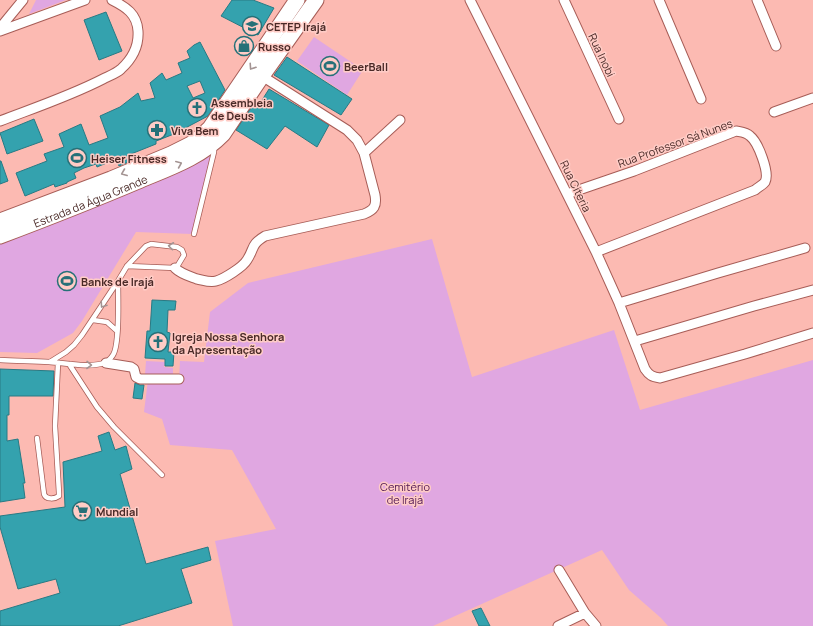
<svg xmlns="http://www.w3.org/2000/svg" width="813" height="626" viewBox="0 0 813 626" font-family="Manrope,sans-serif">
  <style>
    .green { fill: #e0a7e1 }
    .building { fill: #34a2ae; stroke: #287a84; fill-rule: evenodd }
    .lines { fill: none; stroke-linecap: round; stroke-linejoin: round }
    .service-casing { stroke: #a75d57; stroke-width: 6 }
    .minor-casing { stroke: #a75d57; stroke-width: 11 }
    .primary-casing { stroke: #a75d57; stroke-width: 17 }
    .service { stroke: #fff; stroke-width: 4.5 }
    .minor { stroke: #fff; stroke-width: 9 }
    .primary { stroke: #fff; stroke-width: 15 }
    .oneway { stroke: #a49493 }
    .labels { text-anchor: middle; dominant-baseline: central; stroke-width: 3; stroke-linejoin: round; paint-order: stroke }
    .poi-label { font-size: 11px; font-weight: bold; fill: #4a2a27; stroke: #ffccc6; text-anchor: start }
    .street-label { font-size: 11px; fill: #4a2a27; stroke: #ffccc6 }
    .park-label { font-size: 11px; fill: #501653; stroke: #ffccc6 }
  </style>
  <rect width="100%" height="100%" fill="#fcbab2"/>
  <path class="green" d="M36,0h30l-37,14z
    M314,37l49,33 -16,25 -50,-34z
    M214,146l-22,88 -56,-2 -54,89 -9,12 -36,20 -37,-1v-114z
    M432,239l40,138 142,-47 26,80 173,-50v266h-145l-7,-8 -32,-28 -27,-40 -169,76h-200l-18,-85 61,-12 -44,-79 -62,-5 -8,-26 -18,-7 4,-32 31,-1 1,-18 24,1 6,-50 38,-29z
    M146,361l19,1 -1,5 9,1v9l-28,-2z"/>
  <path class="building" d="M232,0h21l21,8 -16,27 -37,-19z
    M106,12l16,39 -23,9 -15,-40z
    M200,42l25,48 -17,26 -34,18 -18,7v3l-25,10 2,6 -14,6 -3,-7 -19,8 -1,-3 -12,4 -10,5 2,5 -9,4v1l-12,4 -1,-3 -29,12 -9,-23 31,-12 -3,-7 20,-7 -5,-13 22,-10 8,21 19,-7 -8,-22 20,-9 18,-14 3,8 14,-3 -5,-15 12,-10 4,7 16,-7 -4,-10 12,-5 -3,-7 7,-6zM200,81l5,12 -12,5 -6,-12z
    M287,57l65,42 -11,16 -67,-40z
    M269,89l60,36 -12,22 -32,-21 -18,23 -31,-19 19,-28 4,3z
    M34,119l9,22 -36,13 -7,-21z
    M0,161h1l7,20 -8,3z
    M152,300l24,1 -1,9h-7l-1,22 3,1 -2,19h6l-1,14h-8v-7l-20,-1 2,-27h3z
    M0,369l54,2 -1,25h-44v19h-2v26l11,-2 7,44h-2l2,15 -25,4z
    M135,383l5,2h4l-2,14 -9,-1z
    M109,432l6,18 11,-4 6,23 -12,5 26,90 62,-17 3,13 -30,9 11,34 -74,23h-118v-15l60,-18 -4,-14 -38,10 -18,-62v-11l65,-9 -2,-45 39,-11 -4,-15z
    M481,608l9,18h-11l-7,-15z"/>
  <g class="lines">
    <g class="service-casing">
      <path id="service" d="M194,234l20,-82v-6
        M118,281l9,-15 19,-20 5,-2 26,3 5,3 2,5 -6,10 -3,3 -48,-2
        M93,320l14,2 10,9
        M0,360c16,1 33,1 49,2 16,1 40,6 55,1 3,-1 7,-5 9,-8 7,-11 5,-59 5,-74l-36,54 -8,10 -8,7 -16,10
        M69,364l28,43 17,20 48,48
        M37,438l7,56c2,6 11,5 15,2v-3l-4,-67 3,-63"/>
    </g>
    <g class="minor-casing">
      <path id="minor" d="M470,0l126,252 23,51 26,66c4,6 7,8 15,9l85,-24 68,-21
        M564,0l55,119
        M659,0l42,99
        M757,0l19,46
        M0,28l23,-28
        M0,31l85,-31
        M774,112l39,-14
        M0,121c34,-13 70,-25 103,-42 6,-3 14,-6 18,-10 11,-10 18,-23 17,-38 -1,-17 -12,-24 -26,-31
        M364,153l36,-33
        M567,194l67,-23 102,-40c5,1 10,1 14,5 8,6 20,37 15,46 -2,3 -7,5 -10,8l-159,62
        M175,268c6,6 14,8 22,11 6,1 13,4 19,2 8,-2 27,-14 31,-21 8,-12 3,-15 18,-24l99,-22c10,-4 13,-8 11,-19l-11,-42 -7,-13 -10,-10 -85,-54
        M619,303l99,-30 87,-25
        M635,341l119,-35 59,-16
        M106,363l25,4 3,2 2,8 4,2h39
        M559,570l26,43 11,13
        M558,626l27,-13"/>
    </g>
    <g class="primary-casing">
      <g id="primary">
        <path d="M0,221l111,-42 60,-25 20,-10 8,-6 11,-10 87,-128"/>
        <path id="s1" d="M0,236c45,-17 91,-35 136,-54 30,-13 63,-23 87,-48l39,-58 54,-76"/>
      </g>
    </g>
    <use href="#service" class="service"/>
    <use href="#minor" class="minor"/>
    <use href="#primary" class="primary"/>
  </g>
  <defs><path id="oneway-chevron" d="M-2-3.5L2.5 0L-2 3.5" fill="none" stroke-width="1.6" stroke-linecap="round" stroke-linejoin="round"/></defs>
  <g class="oneway">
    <use href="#oneway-chevron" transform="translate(252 67) rotate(124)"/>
    <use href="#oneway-chevron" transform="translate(179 164) rotate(-23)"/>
    <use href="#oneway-chevron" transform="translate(124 173) rotate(158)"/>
    <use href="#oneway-chevron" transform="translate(171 246) rotate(-173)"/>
    <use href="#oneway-chevron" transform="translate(103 305) rotate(124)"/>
    <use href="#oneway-chevron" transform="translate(89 365) rotate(1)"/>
  </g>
  <defs>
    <g id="school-ring" transform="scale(1)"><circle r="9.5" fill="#ffccc6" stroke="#267078" stroke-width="1.5"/><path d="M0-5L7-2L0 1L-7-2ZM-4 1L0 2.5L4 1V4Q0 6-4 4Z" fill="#267078"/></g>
    <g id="shop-ring" transform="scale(1)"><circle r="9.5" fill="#ffccc6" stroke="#267078" stroke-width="1.5"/><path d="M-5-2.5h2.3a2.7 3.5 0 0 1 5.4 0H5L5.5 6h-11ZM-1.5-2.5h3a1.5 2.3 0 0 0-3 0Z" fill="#267078"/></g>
    <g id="stadium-ring" transform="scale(1)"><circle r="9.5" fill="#ffccc6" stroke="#267078" stroke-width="1.5"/><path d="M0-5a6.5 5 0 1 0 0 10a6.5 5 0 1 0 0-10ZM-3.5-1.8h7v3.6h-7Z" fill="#267078"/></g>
    <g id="church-ring" transform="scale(1)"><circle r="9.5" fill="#ffccc6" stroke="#267078" stroke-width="1.5"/><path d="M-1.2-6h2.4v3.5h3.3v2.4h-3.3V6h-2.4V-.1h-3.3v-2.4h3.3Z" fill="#267078"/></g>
    <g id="pharmacy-ring" transform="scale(1)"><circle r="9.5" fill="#ffccc6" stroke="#267078" stroke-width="1.5"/><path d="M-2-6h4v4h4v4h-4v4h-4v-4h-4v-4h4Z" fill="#267078"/></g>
    <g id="supermarket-ring" transform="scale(1)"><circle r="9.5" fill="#ffccc6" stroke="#267078" stroke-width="1.5"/><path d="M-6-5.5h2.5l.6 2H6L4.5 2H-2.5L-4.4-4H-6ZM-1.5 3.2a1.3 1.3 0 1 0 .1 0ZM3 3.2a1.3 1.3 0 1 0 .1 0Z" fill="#267078"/></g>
  </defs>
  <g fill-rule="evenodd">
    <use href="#school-ring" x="252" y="26"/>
    <use href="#shop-ring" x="244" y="46"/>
    <use href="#stadium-ring" x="330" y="66"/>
    <use href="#church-ring" x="197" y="108"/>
    <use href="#pharmacy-ring" x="157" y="130"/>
    <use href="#stadium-ring" x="77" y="158"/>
    <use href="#stadium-ring" x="67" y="281"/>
    <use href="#church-ring" x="158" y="342"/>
    <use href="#supermarket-ring" x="82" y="511"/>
  </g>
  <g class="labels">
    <g class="poi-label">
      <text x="266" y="26">CETEP Irajá</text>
      <text x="258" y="46">Russo</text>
      <text x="344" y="66">BeerBall</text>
      <text x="211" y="102">Assembleia<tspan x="211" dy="13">de Deus</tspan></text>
      <text x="171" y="130">Viva Bem</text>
      <text x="91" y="158">Heiser Fitness</text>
      <text x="81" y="281">Banks de Irajá</text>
      <text x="172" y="336">Igreja Nossa Senhora<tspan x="172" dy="13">da Apresentação</tspan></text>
      <text x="96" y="511">Mundial</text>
    </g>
    <g class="street-label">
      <text transform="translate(602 55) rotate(65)">Rua Inobi</text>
      <text transform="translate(675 143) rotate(-20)">Rua Professor Sá Nunes</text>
      <text transform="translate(576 186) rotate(64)">Rua Citeria</text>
      <text stroke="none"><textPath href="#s1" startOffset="97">Estrada da Água Grande</textPath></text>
    </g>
    <g class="park-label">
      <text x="405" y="486">Cemitério<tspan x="405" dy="13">de Irajá</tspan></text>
    </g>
  </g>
</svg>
